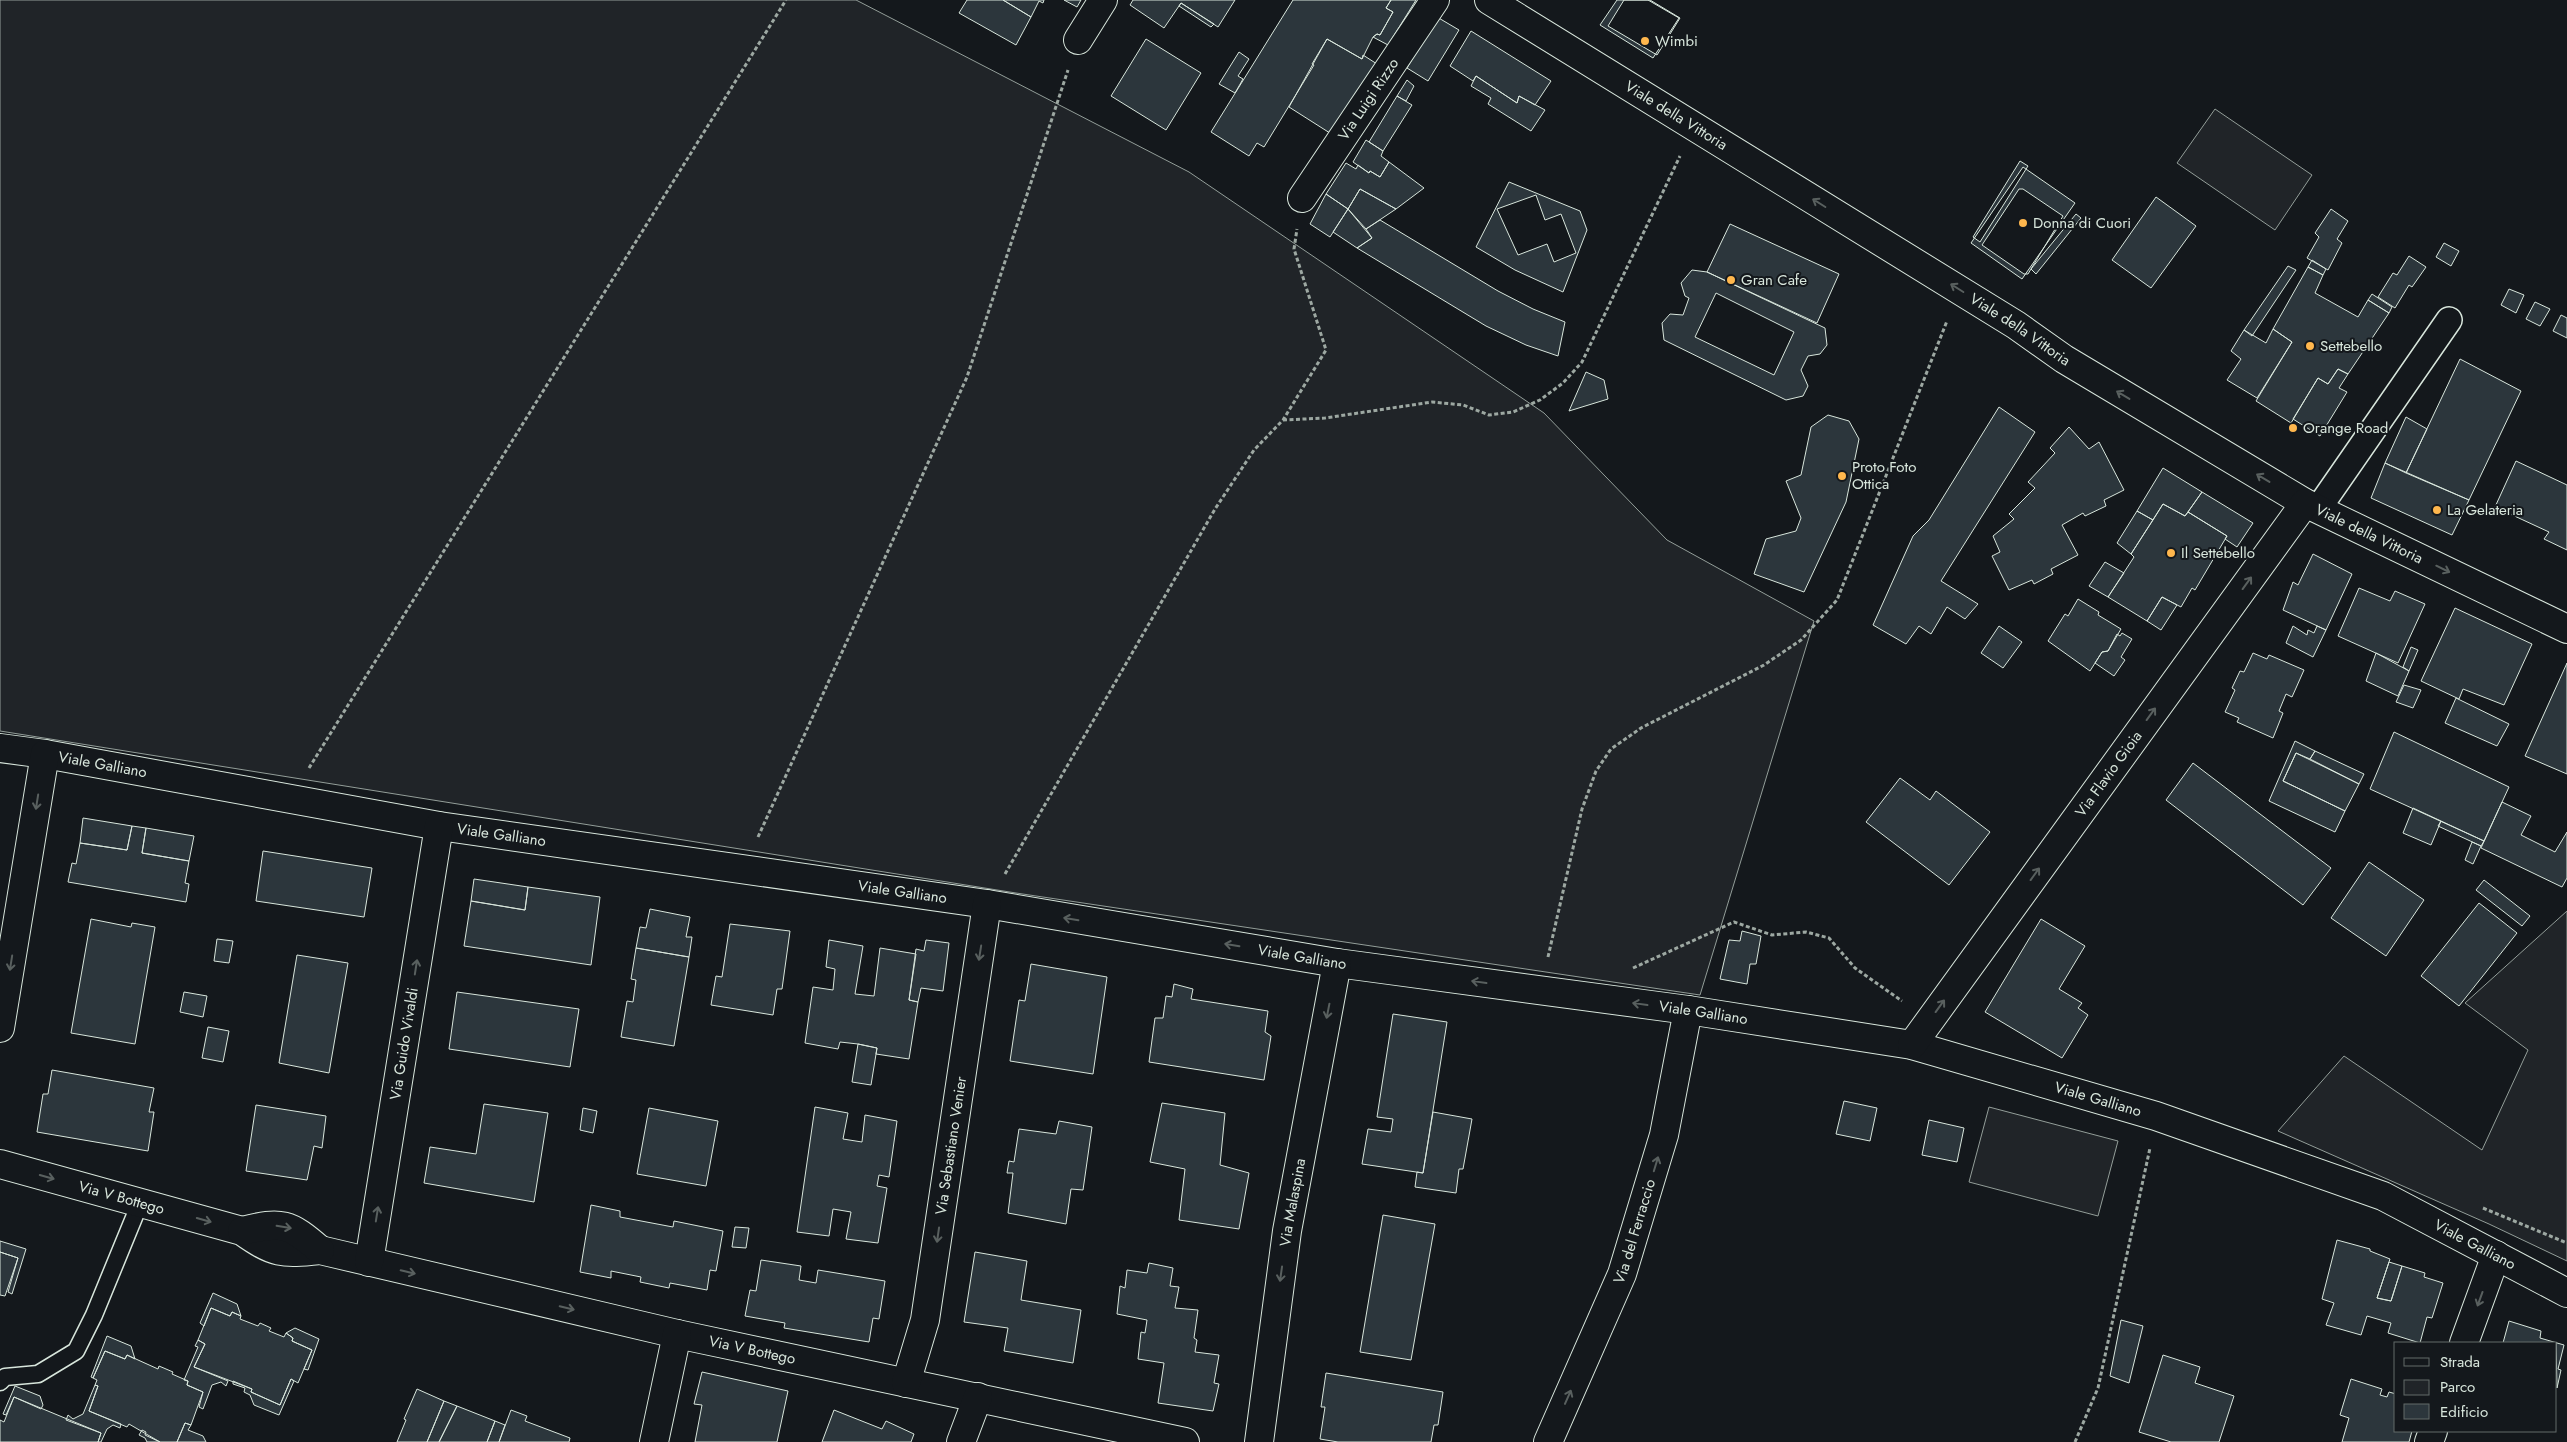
<svg xmlns="http://www.w3.org/2000/svg" width="2567" height="1442" viewBox="0 0 2567 1442" font-family="Jost,sans-serif">
  <style>
    .green { fill: #202428; stroke: #939e99 }
    .building { fill: #2c363c; stroke: #d8e6dc; fill-rule: evenodd }
    .lines { fill: none; stroke-linecap: round; stroke-linejoin: round }
    .service-casing { stroke: #d8e6dc; stroke-width: 19 }
    .pedestrian-casing { stroke: #d8e6dc; stroke-width: 28 }
    .minor-casing { stroke: #d8e6dc; stroke-width: 30 }
    .path { stroke: #9da8a2; stroke-width: 3; stroke-dasharray: 4 2.5; stroke-linecap: butt }
    .service { stroke: #14181c; stroke-width: 16 }
    .pedestrian { stroke: #14181c; stroke-width: 25 }
    .minor { stroke: #14181c; stroke-width: 28 }
    .oneway { stroke: #59605f }
    .poi-dot { fill: #ffb74d; stroke: #14181c; stroke-width: 2 }
    .labels { text-anchor: middle; dominant-baseline: central; stroke-width: 4; stroke-linejoin: round; paint-order: stroke }
    .poi-label { font-size: 15px; fill: #d8e6dc; stroke: #14181c; text-anchor: start }
    .street-label { font-size: 15px; fill: #d8e6dc; stroke: #14181c }
  </style>
  <rect width="100%" height="100%" fill="#14181c"/>
  <path class="green" d="M0,0h856l333,172 355,241 123,127 147,81 -114,374 -684,-102 -1016,-162z
    M2215,109l97,66 -37,55 -98,-67z
    M2567,911v350l-78,-37 -211,-93 66,-75 138,94 46,-100 -63,-47z
    M1989,1107l129,34 -20,75 -129,-34z"/>
  <path class="building" d="M967,0h36l28,17 -15,28 -57,-32z
    M1003,0h41l-1,3 -4,-2 -8,16z
    M1064,0h17l-4,7z
    M1133,0h102l-17,27 -37,-24 -17,25 -34,-23z
    M1293,0h98l-5,8 7,4 -13,23 -3,-1 -4,3 -11,22 -35,-20 -15,25 2,1 -50,82 -7,-4 -8,13 -38,-24z
    M1391,0h25l-28,45 -15,-8 4,-3 3,1 13,-23 -7,-4z
    M1617,0h31l31,18 -26,40 -53,-33z
    M1624,0h26l30,18 -23,37 -49,-29z
    M1181,3l33,21 -3,3 -32,-21z
    M1437,17l22,13 -31,51 -21,-13z
    M1471,31l80,50 -16,24 -16,-9 -2,7 -41,-27 -3,5 -23,-15z
    M1146,39l55,34 -35,57 -55,-34z
    M1327,39l35,20 1,-4 14,9 -44,71 -44,-28z
    M1239,52l10,7 -11,17 5,3 -8,14 -16,-9z
    M1476,76l41,27 2,-7 26,14 -14,21 -43,-27 3,-6 -20,-12z
    M1407,80l7,6 -8,15 -9,-5z
    M1397,96l15,9 -29,46 -14,-9z
    M1366,140l17,11 -2,5 8,6 -9,15 -10,-6 -1,2 -16,-11z
    M2020,161l8,5 -48,76 -7,-5z
    M1389,162l35,26 -28,21 -36,-20 -12,20 -22,-15 20,-31 10,6 2,-4 11,8 1,-2 10,6z
    M2023,167l52,36 -53,76 -51,-36z
    M1509,182l71,29 7,19 -24,62 -48,-22 -39,-23zM1536,195l9,25 16,-6 15,39 -22,9 -7,-18 -29,11 -21,-46z
    M1360,189l36,20 -30,20 -18,-20z
    M2019,189h4l40,27 -35,58h-4l-42,-29z
    M1326,194l22,15 -18,28 -20,-13z
    M2156,197l40,29 -45,62 -39,-28z
    M1348,209l24,29 -15,10 -24,-16z
    M2331,209l17,12 -11,18 5,4 -14,27 -21,-12 12,-21 -4,-4z
    M2076,214l5,4 -45,56 -5,-5z
    M1380,220l118,71 35,18 32,13 -7,34 -32,-11 -40,-19 -129,-78 15,-10 -6,-9z
    M1730,224l109,50 -22,49 -110,-51z
    M2444,243l15,8 -8,15 -15,-9z
    M2409,256l17,11 -14,20 -3,-2 -14,23 -17,-11 15,-24 4,2z
    M2312,260l14,9 -3,6 -15,-8z
    M2288,266l8,4 -44,66 -8,-6z
    M2308,267l15,8 -8,18 43,24 10,-17 21,13 -41,61 -10,-5 -10,15 -10,-6 -27,45 -35,-22 36,-59 -19,-13z
    M1692,270l15,2 118,56 2,17 -7,9 -12,2 -7,14 7,16 -5,10 -17,4 -122,-60 -2,-17 8,-9 13,1 6,-17 -4,-2 -4,-13zM1716,293l78,39 -20,43 -79,-38z
    M2509,289l15,6 -8,18 -15,-8z
    M2372,294l20,13 -3,6 -21,-13z
    M2535,302l15,7 -10,17 -14,-7z
    M2561,315l6,3v20l-14,-7z
    M2273,329l19,13 -35,56 -30,-18 14,-21 -10,-8 13,-21 22,13z
    M2460,359l61,32 -52,109 -63,-27z
    M2338,369l10,5 -9,14 8,4 -27,44 -27,-17 25,-41 10,6z
    M1586,372l18,8 4,19 -39,12z
    M1999,407l36,25 -94,149 37,23 -13,15 -18,-12 -16,27 -12,-8 -13,18 -33,-19 40,-89 16,-16z
    M1828,415l21,6 10,18 -13,63 -42,90 -50,-18 12,-35 30,-8 5,-13 -15,-37 15,-6 10,-48z
    M2406,417l21,12 -21,44 -21,-10z
    M2069,427l20,22 10,-7 25,48 -20,10 2,6 -21,10 -2,-3 -21,12 16,30 -27,14 2,5 -19,10 -2,-4 -23,10 -17,-34 8,-4 -7,-16 21,-17 -5,-5 26,-26 -7,-6 27,-29 -5,-5z
    M2516,461l51,24v65l-23,-11 5,-7 -54,-25z
    M2385,463l84,37 -17,35 -81,-37z
    M2163,468l39,24 -17,24 -22,-12 -10,16 -16,-9z
    M2202,492l51,31 -16,24 -12,-8 2,-3 -39,-24z
    M2163,504l22,12 3,-4 39,24 -32,54 -3,-2 -11,19 -19,-10 -15,24 -39,-24 26,-40 -3,-3z
    M2137,511l16,9 -22,34 -14,-11z
    M2313,554l39,20 -26,56 -43,-20 10,-28 5,3z
    M2105,562l19,11 -16,24 -19,-11z
    M2359,588l31,13 5,-10 30,13 -27,59 -60,-27z
    M2162,597l15,8 -16,25 -14,-9z
    M2078,599l21,13 -1,3 23,14 -13,22 -6,1 -12,19 -42,-30 17,-27 3,2z
    M2455,608l77,36 -28,61 -41,-16 -4,10 -38,-18z
    M1999,626l23,16 -19,26 -22,-15z
    M2293,626l14,9 1,-5 6,3 3,-7 9,4 -13,27 -27,-14z
    M2122,633l10,6 -11,18 4,3 -11,16 -19,-13 7,-11 6,-1 9,-17 3,2z
    M2411,647l7,3 -9,21 -6,-4z
    M2253,653l14,6 2,-4 35,15 -12,27 -6,-3 -7,17 4,2 -10,25 -36,-16 2,-4 -14,-6 10,-22 -3,-2 8,-17 4,1z
    M2376,653l33,18 -11,25 -32,-15z
    M2567,663v111l-42,-18z
    M2404,685l17,5 -8,18 -17,-6z
    M2456,698l53,26 -12,22 -52,-23z
    M2394,732l115,55 -25,54 -114,-52z
    M2295,741l20,10 -5,8 -14,-6 -13,28 62,30 -10,21 -66,-31z
    M2315,751l49,23 -5,10 -49,-25z
    M2296,753l63,31 -14,27 -62,-30z
    M2193,763l138,105 -28,37 -137,-105z
    M1900,778l30,22 6,-9 54,41 -41,53 -83,-63z
    M2502,802l29,14 -10,19 34,17 12,-20v46l-5,9 -81,-39z
    M2413,808l28,13 -10,24 -28,-12z
    M83,818l49,8 -5,24 -47,-7z
    M2441,821l43,20 -3,5 -43,-20z
    M132,826l14,2 -4,25 47,8 -4,22 4,1 -3,18 -118,-20 4,-19 4,1 4,-21 47,7z
    M146,828l48,8 -5,25 -47,-8z
    M2472,842l9,4 -8,18 -8,-4z
    M263,851l109,17 -8,49 -108,-16z
    M2369,862l55,38 -38,56 -55,-38z
    M474,879l54,8 -3,23 -54,-9z
    M2484,880l46,36 -8,10 -46,-36z
    M528,887l72,10 -9,68 -127,-19 7,-45 54,9z
    M2479,903l38,30 -58,73 -38,-30z
    M650,909l40,8 -4,20h6l-3,20 -53,-9 4,-21 6,1z
    M91,919l40,8 1,-4 23,4 -20,117 -64,-11z
    M2041,919l44,27 -26,43 23,14 -4,5 10,7 -26,43 -77,-46z
    M730,924l60,7 -8,58h-5l-4,26 -62,-10 5,-29 6,1z
    M1742,931l19,5 -5,28h-6l-3,20 -27,-5 9,-39 11,1z
    M217,939l16,2 -4,22 -15,-2z
    M829,940l34,6 -8,48 19,2 6,-48 36,6 -7,46 9,2 -9,57 -33,-5 1,-6 -19,-4 -18,-2 -2,7 -33,-6 8,-56 20,3 2,-21 -9,-2z
    M926,940l23,3 -6,48 -22,-3 -3,14 -9,-2 7,-51 8,2z
    M636,948l53,9 -15,89 -53,-9 6,-36 6,1 3,-22 -5,-1z
    M297,955l51,8 -19,110 -50,-10z
    M1031,964l76,13 -14,97 -83,-13 9,-61 6,1z
    M1174,984l19,5 -2,10 77,12 -3,21 6,4 -7,44 -115,-18 6,-44h8l3,-22 6,1z
    M184,992l23,4 -4,21 -23,-5z
    M457,992l122,17 -9,58 -121,-18z
    M1393,1014l54,8 -24,151 -61,-9 6,-35 23,3 2,-13 -16,-2z
    M208,1027l21,4 -6,31 -21,-4z
    M858,1044l19,4 -6,37 -19,-3z
    M52,1070l102,18 -5,24h5l-6,39 -111,-19 6,-38h5z
    M1844,1101l33,7 -7,33 -34,-7z
    M1162,1103l63,10 -5,52 29,8 -10,56 -60,-9 6,-51 -35,-7z
    M484,1104l64,9 -14,89 -110,-19 6,-36 46,7z
    M256,1105l70,11 -4,32 -8,-2 -7,34 -61,-9z
    M815,1107l33,6 -5,26 19,3 3,-27 32,6 -8,56 -10,-2 -2,11 10,2 -9,55 -32,-4 5,-27 -18,-3 -4,27 -32,-4z
    M583,1108l14,3 -4,22 -13,-3z
    M649,1108l69,13 -12,65 -69,-12z
    M1433,1112l39,7 -9,50h-4l-3,24 -41,-6 2,-15 6,1z
    M1929,1120l35,8 -7,34 -35,-7z
    M1059,1121l33,6 -9,63 -12,-1 -5,35 -58,-11 5,-40h-6l2,-12 5,1 5,-33 37,5z
    M591,1205l29,6v6l53,10 1,-6 49,10 -7,40 -6,-1 -3,20 -37,-7 -1,5 -29,-6 1,-5 -30,-6v7l-31,-6z
    M1383,1215l52,9 -24,136 -51,-8z
    M735,1227l14,1 -3,20 -14,-1z
    M2337,1240l33,9v2l20,8 -13,39 14,3 11,-35 23,7 -1,4 19,6 -11,35 -5,-1 -7,26 -32,-10 3,-10 -24,-7 -6,19 -35,-10 8,-22 -12,-4z
    M0,1241l26,8 -14,45 -4,-2 10,-34 -18,-6z
    M0,1252l18,6 -13,38 -5,-1z
    M975,1252l52,9 -6,39 60,10 -8,53 -69,-12 4,-23 -44,-6z
    M761,1260l40,6 -2,14 17,3 2,-13 67,11 -6,38 -6,-1 -4,24 -85,-14 1,-5 -40,-7 5,-26 6,1z
    M2389,1262l13,4 -11,35 -14,-3z
    M1149,1263l24,5 -3,18 9,1 -4,21 23,2 -4,28 3,2 -2,12 24,3 -5,28 5,1 -6,27 -55,-8 6,-40 -26,-4 3,-27 4,1 2,-13 -30,-6 3,-28 5,2 2,-18 20,3z
    M213,1293l24,11 4,12 -9,-4 -2,4 -19,-8 -7,18 -4,-3z
    M211,1308l19,8 2,-4 9,4 -1,3 18,7 2,-3 11,5 -2,3 15,6 2,-4 7,5 -1,3 20,9 -14,33 -7,-4 -11,26 -29,-13 1,-3 -58,-22 11,-23 -7,-4z
    M2121,1320l22,6 -14,57 -19,-7z
    M2509,1321l32,10 -1,7 24,7 -6,24 3,1 -4,18 -1,-45h-53z
    M295,1328l24,11 -11,31 -4,-1 8,-19 -20,-9 1,-3 -7,-5z
    M107,1336l24,10 4,13 -8,-4 -2,4 -20,-8 -12,27 -2,-1z
    M198,1340l7,4 -11,23 34,14 -2,5 -5,-4 -9,3 -9,24 -4,-2 4,-15 -16,-7 1,-4 -4,-1 14,-33 -3,-1z
    M105,1351l20,8 2,-4 31,14 1,-3 14,6 -1,2 16,7 -1,4 16,7 -12,33 -6,-2 -8,19h-17l-31,-18 -2,3 -38,-16 9,-25 -3,-1 2,-5 -4,-2z
    M2163,1355l37,12 -5,16 39,13 -15,46h-48l-32,-10z
    M702,1372l86,19 -11,51h-82l7,-37 -8,-1z
    M1326,1373l117,19 -5,33h-4l-3,17h-93l-18,-3 5,-32h-4z
    M291,1379l3,2 -15,34 -25,-10 -4,-10 -6,-3 1,-4 -12,-4v-3l19,8 -1,3 29,13z
    M2351,1379l31,10 -2,6 7,2 2,-5 7,2v37h16l-3,11h-67l7,-24 -9,-3z
    M95,1385l3,1 -9,25 32,13 -1,4 -7,-3 -6,4 -6,13h-3l3,-9 -35,-13 2,-5 5,4 10,-5z
    M15,1386l25,10 3,9 -2,4 -27,-12 -8,18 -3,-1z
    M417,1389l27,12 -17,41h-30l9,-22 -2,-1z
    M14,1397l87,36 -3,9h-98v-22l4,2z
    M444,1401l13,5 -18,36h-12z
    M457,1406l38,15 -8,21h-48z
    M511,1410l16,6 -2,5 45,17 -1,4h-70z
    M834,1410l48,19 4,-8 28,13 -3,8h-89z
    M495,1421l10,4 -6,17h-12z
    M185,1423l6,2 -3,5 15,6 3,6h-29z
    M142,1430l4,2 -1,3 15,7h-13l-2,-4 -6,-3z"/>
  <g class="lines">
    <g class="service-casing">
      <path id="service" d="M0,1382l5,-5 33,-3 38,-23 18,-36 46,-112"/>
    </g>
    <g class="pedestrian-casing">
      <path id="pedestrian" d="M2318,509l131,-189"/>
    </g>
    <g class="minor-casing">
      <g id="minor">
        <path id="s1" d="M1489,0l527,325 48,34 241,144 262,126"/>
        <path d="M1078,40l25,-40"/>
        <path id="s2" d="M1302,198l133,-198"/>
        <path id="s3" d="M0,748l45,6 394,72 548,78 350,59 351,47 224,35 244,71 227,80 184,97"/>
        <path d="M0,1028l45,-274"/>
        <path id="s4" d="M1912,1045l393,-542"/>
        <path id="s5" d="M0,1164l242,67c32,23 40,23 78,19l357,84 508,108"/>
        <path d="M242,1231c40,-10 47,-8 78,19"/>
        <path id="s6" d="M369,1262l70,-436"/>
        <path d="M2464,1343l32,-88"/>
        <path id="s7" d="M906,1383l19,-63 62,-416"/>
        <path d="M654,1442l23,-108"/>
        <path d="M961,1442l17,-45"/>
        <path id="s8" d="M1259,1442l28,-211 50,-268"/>
        <path id="s9" d="M1548,1442l74,-168 42,-139 24,-125"/>
        <path d="M2429,1442l4,-11"/>
      </g>
    </g>
    <path class="path" d="M1283,420l42,-2 107,-16 31,3 26,10 24,-3 27,-12 23,-17 19,-21 98,-206
      M309,768l477,-768
      M758,837l209,-460 101,-307
      M1005,874l210,-365 39,-59 29,-30 43,-70 -32,-101 3,-20
      M1548,957l34,-148 14,-38 15,-22 30,-21 123,-63 37,-25 36,-40 110,-279
      M1633,968l101,-46 38,13 34,-3 23,6 26,30 47,33
      M2483,1208l84,35
      M2075,1442l23,-54 52,-240"/>
    <use href="#service" class="service"/>
    <use href="#pedestrian" class="pedestrian"/>
    <use href="#minor" class="minor"/>
  </g>
  <defs><path id="oneway-shaft" d="M-6 0H5M1.5-3L5.5 0L1.5 3" fill="none" stroke-width="1.6" stroke-linecap="round" stroke-linejoin="round" transform="scale(1.25)"/></defs>
  <g class="oneway">
    <use href="#oneway-shaft" transform="translate(1819 203) rotate(-148)"/>
    <use href="#oneway-shaft" transform="translate(1957 288) rotate(-148)"/>
    <use href="#oneway-shaft" transform="translate(2123 395) rotate(-149)"/>
    <use href="#oneway-shaft" transform="translate(2263 478) rotate(-149)"/>
    <use href="#oneway-shaft" transform="translate(2443 569) rotate(26)"/>
    <use href="#oneway-shaft" transform="translate(2247 583) rotate(-54)"/>
    <use href="#oneway-shaft" transform="translate(2151 714) rotate(-54)"/>
    <use href="#oneway-shaft" transform="translate(37 802) rotate(99)"/>
    <use href="#oneway-shaft" transform="translate(2035 874) rotate(-54)"/>
    <use href="#oneway-shaft" transform="translate(1071 919) rotate(-171)"/>
    <use href="#oneway-shaft" transform="translate(1232 945) rotate(-171)"/>
    <use href="#oneway-shaft" transform="translate(980 953) rotate(99)"/>
    <use href="#oneway-shaft" transform="translate(11 963) rotate(99)"/>
    <use href="#oneway-shaft" transform="translate(416 967) rotate(-81)"/>
    <use href="#oneway-shaft" transform="translate(1479 982) rotate(-172)"/>
    <use href="#oneway-shaft" transform="translate(1640 1004) rotate(-172)"/>
    <use href="#oneway-shaft" transform="translate(1940 1006) rotate(-54)"/>
    <use href="#oneway-shaft" transform="translate(1328 1011) rotate(101)"/>
    <use href="#oneway-shaft" transform="translate(1656 1164) rotate(-73)"/>
    <use href="#oneway-shaft" transform="translate(47 1177) rotate(16)"/>
    <use href="#oneway-shaft" transform="translate(377 1214) rotate(-81)"/>
    <use href="#oneway-shaft" transform="translate(204 1220) rotate(16)"/>
    <use href="#oneway-shaft" transform="translate(284 1227) rotate(9)"/>
    <use href="#oneway-shaft" transform="translate(938 1235) rotate(98)"/>
    <use href="#oneway-shaft" transform="translate(408 1272) rotate(13)"/>
    <use href="#oneway-shaft" transform="translate(1281 1274) rotate(98)"/>
    <use href="#oneway-shaft" transform="translate(2480 1299) rotate(110)"/>
    <use href="#oneway-shaft" transform="translate(567 1308) rotate(13)"/>
    <use href="#oneway-shaft" transform="translate(1568 1397) rotate(-66)"/>
  </g>
  <g class="poi-dot">
    <circle cx="1645" cy="41" r="5"/>
    <circle cx="2023" cy="223" r="5"/>
    <circle cx="1731" cy="280" r="5"/>
    <circle cx="2310" cy="346" r="5"/>
    <circle cx="2293" cy="428" r="5"/>
    <circle cx="1842" cy="476" r="5"/>
    <circle cx="2437" cy="510" r="5"/>
    <circle cx="2171" cy="553" r="5"/>
  </g>
  <g class="labels">
    <g class="poi-label">
      <text x="1655" y="41">Wimbi</text>
      <text x="2033" y="223">Donna di Cuori</text>
      <text x="1741" y="280">Gran Cafe</text>
      <text x="2320" y="346">Settebello</text>
      <text x="2303" y="428">Orange Road</text>
      <text x="1852" y="467">Proto Foto<tspan x="1852" dy="17">Ottica</tspan></text>
      <text x="2447" y="510">La Gelateria</text>
      <text x="2181" y="553">Il Settebello</text>
    </g>
    <g class="street-label">
      <text stroke="none"><textPath href="#s2" startOffset="119">Via Luigi Rizzo</textPath></text>
      <text stroke="none"><textPath href="#s1" startOffset="220">Viale della Vittoria</textPath></text>
      <text stroke="none"><textPath href="#s1" startOffset="625">Viale della Vittoria</textPath></text>
      <text stroke="none"><textPath href="#s1" startOffset="1030">Viale della Vittoria</textPath></text>
      <text stroke="none"><textPath href="#s3" startOffset="104">Viale Galliano</textPath></text>
      <text stroke="none"><textPath href="#s4" startOffset="335">Via Flavio Gioia</textPath></text>
      <text stroke="none"><textPath href="#s3" startOffset="509">Viale Galliano</textPath></text>
      <text stroke="none"><textPath href="#s3" startOffset="914">Viale Galliano</textPath></text>
      <text stroke="none"><textPath href="#s3" startOffset="1319">Viale Galliano</textPath></text>
      <text stroke="none"><textPath href="#s3" startOffset="1724">Viale Galliano</textPath></text>
      <text stroke="none"><textPath href="#s6" startOffset="221">Via Guido Vivaldi</textPath></text>
      <text stroke="none"><textPath href="#s3" startOffset="2129">Viale Galliano</textPath></text>
      <text stroke="none"><textPath href="#s7" startOffset="242">Via Sebastiano Venier</textPath></text>
      <text stroke="none"><textPath href="#s5" startOffset="126">Via V Bottego</textPath></text>
      <text stroke="none"><textPath href="#s8" startOffset="242">Via Malaspina</textPath></text>
      <text stroke="none"><textPath href="#s9" startOffset="228">Via del Ferraccio</textPath></text>
      <text stroke="none"><textPath href="#s3" startOffset="2534">Viale Galliano</textPath></text>
      <text stroke="none"><textPath href="#s5" startOffset="778">Via V Bottego</textPath></text>
    </g>
  </g>
  <rect x="2394" y="1342" width="162" height="90" fill="#14181c" stroke="#626a69"/>
  <rect x="2404" y="1358" width="25" height="8" fill="#14181c" stroke="#626a69"/>
  <text x="2440" y="1367" font-size="15" fill="#d8e6dc">Strada</text>
  <rect x="2404" y="1380" width="25" height="15" fill="#202428" stroke="#626a69"/>
  <text x="2440" y="1392" font-size="15" fill="#d8e6dc">Parco</text>
  <rect x="2404" y="1404" width="25" height="15" fill="#2c363c" stroke="#626a69"/>
  <text x="2440" y="1417" font-size="15" fill="#d8e6dc">Edificio</text>
</svg>
